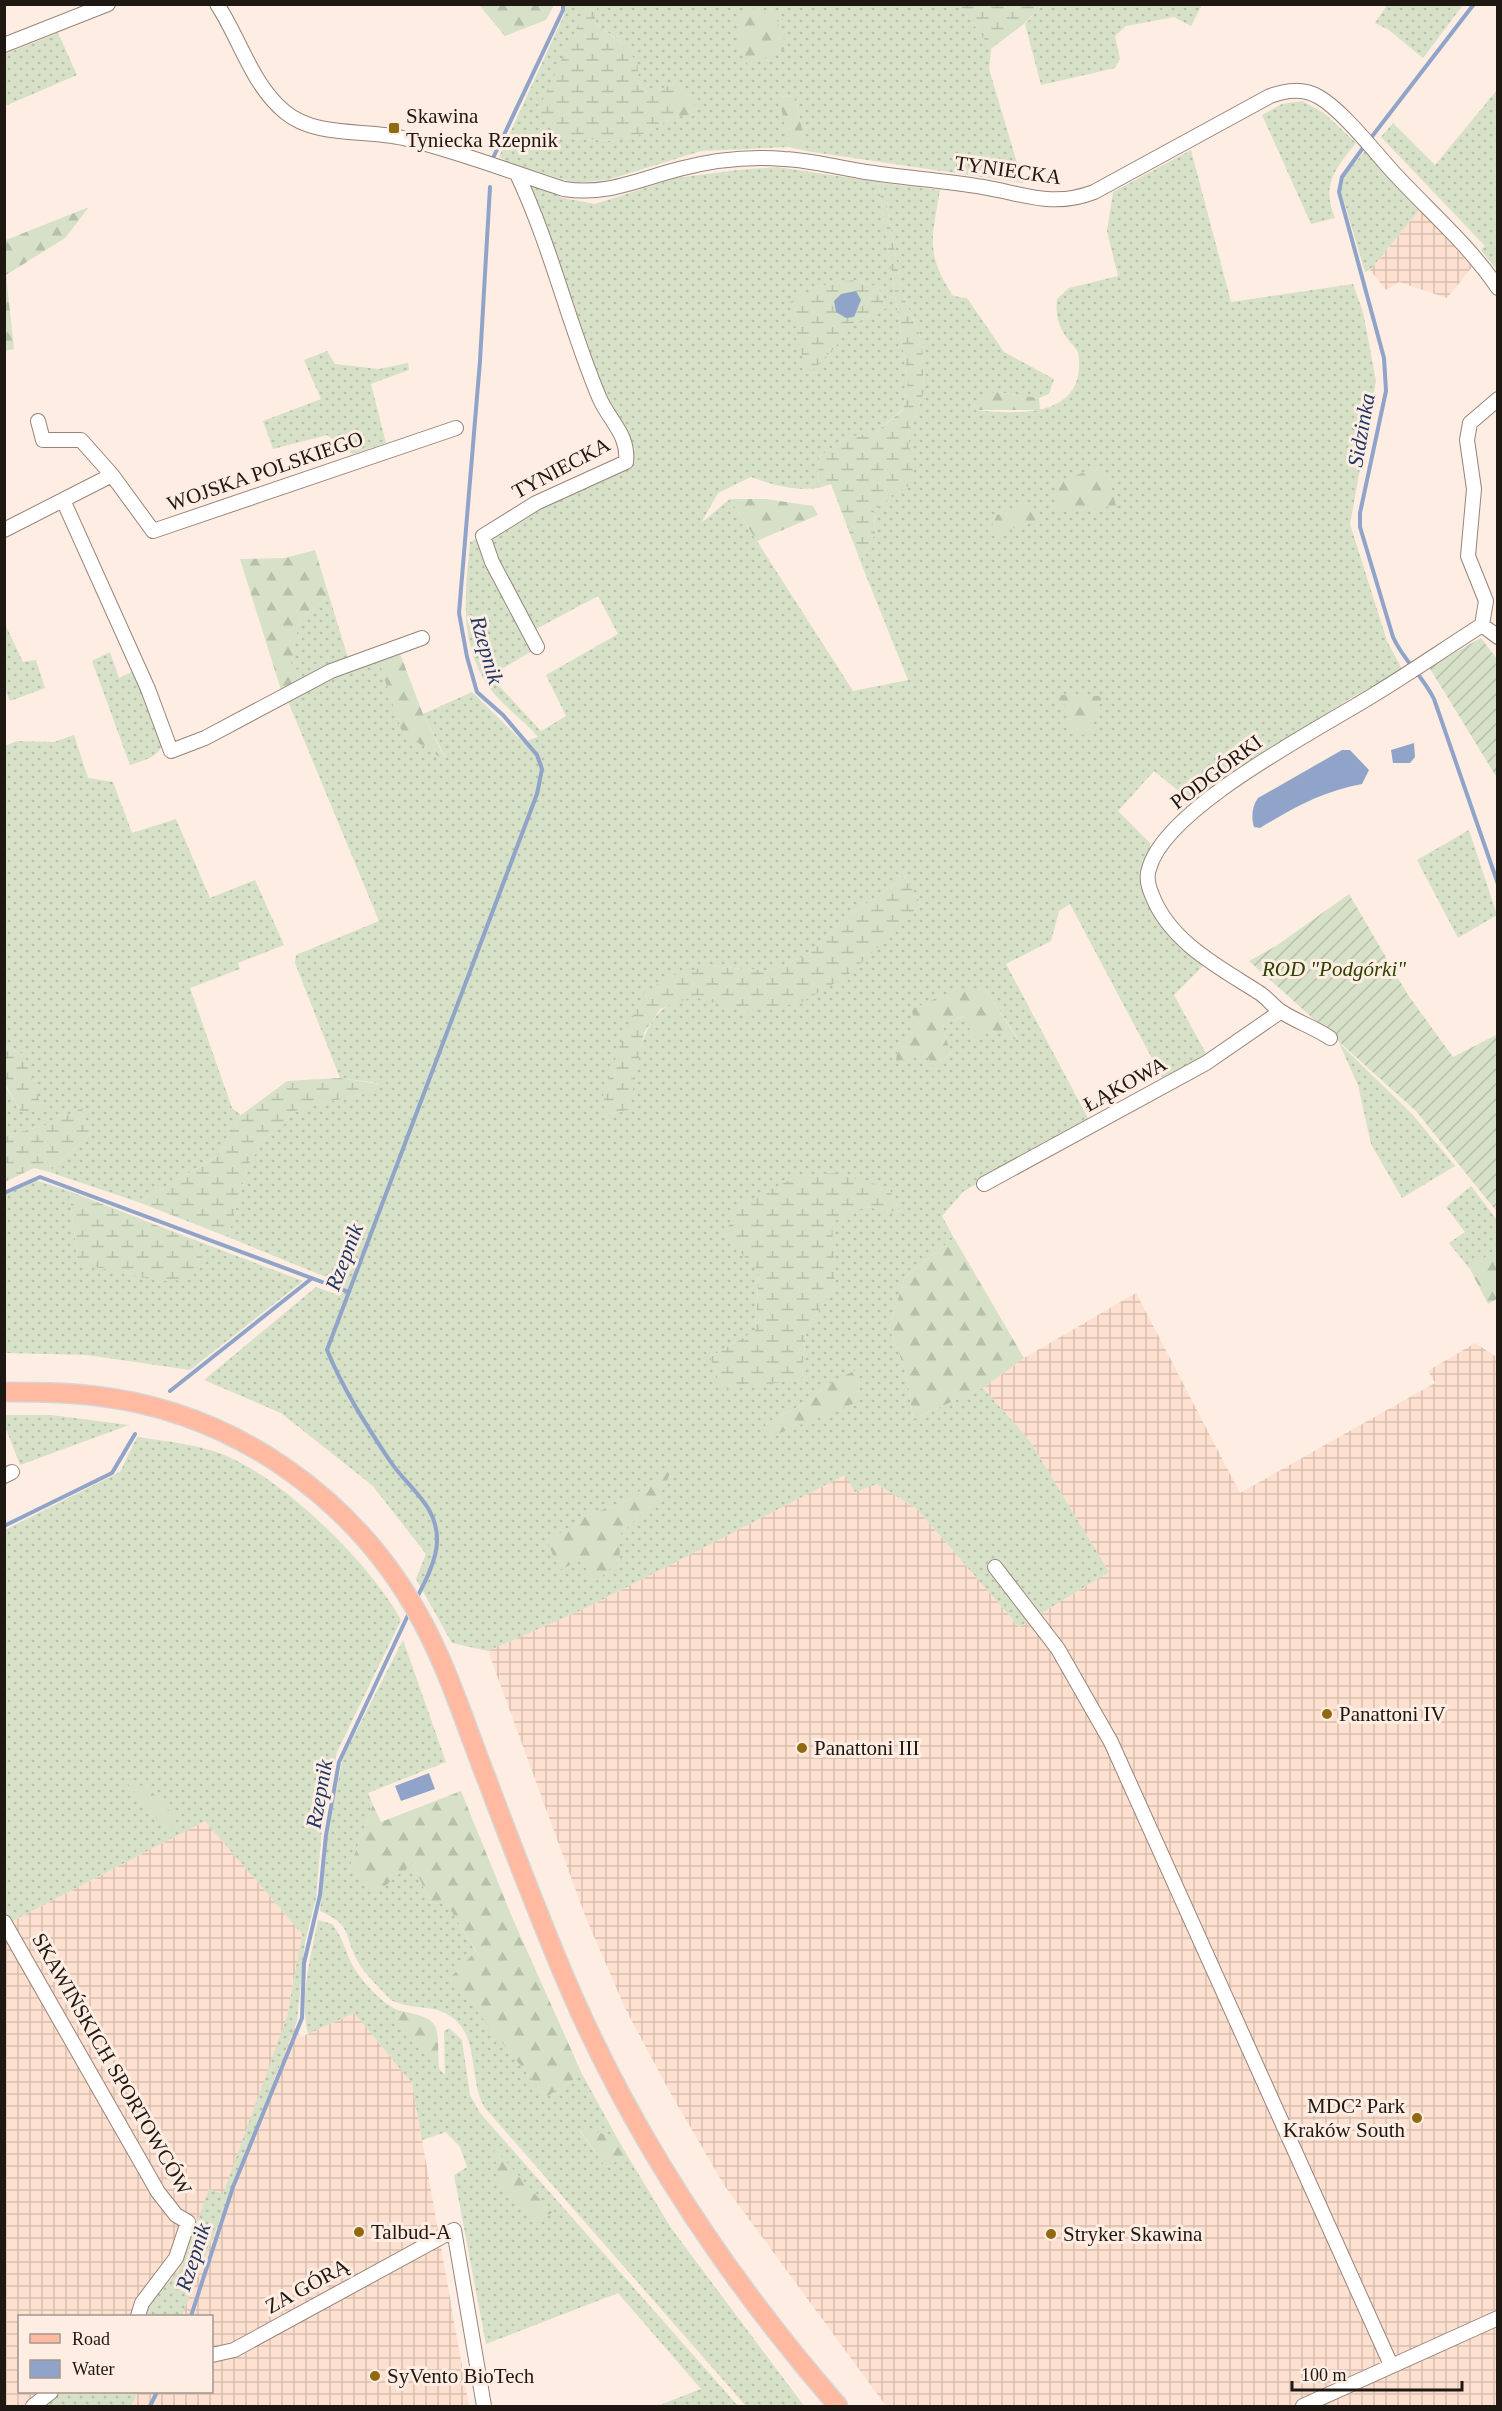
<svg xmlns="http://www.w3.org/2000/svg" width="1502" height="2411" viewBox="0 0 1502 2411" font-family="'Times New Roman',serif">
  <style>
    .industrial { fill: url(#industrial-grid); fill-rule: evenodd }
    .grass { fill: url(#grass-dots); fill-rule: evenodd }
    .forest { fill: url(#forest-firs) }
    .wetland { fill: url(#wetland-marsh) }
    .garden { fill: url(#garden-furrows) }
    .water { fill: #90a4c9 }
    .lines { fill: none; stroke-linecap: round; stroke-linejoin: round }
    .stream { stroke: #90a4c9; stroke-width: 4 }
    .minor-casing { stroke: #988479; stroke-width: 16 }
    .major-casing { stroke: #d6d5d4; stroke-width: 21 }
    .minor { stroke: #fff; stroke-width: 14 }
    .major { stroke: #ffbaa1; stroke-width: 18 }
    .poi-dot { fill: #916910; stroke: #feede2; stroke-width: 2 }
    .labels { text-anchor: middle; dominant-baseline: central; stroke-width: 6; stroke-linejoin: round; paint-order: stroke }
    .poi-label { font-size: 21px; fill: #1e1712; stroke: #feede2; text-anchor: start }
    .street-label { font-size: 21px; fill: #1e1712; stroke: #feede2 }
    .park-label { font-size: 21px; font-style: italic; fill: #2c4000; stroke: #feede2 }
    .water-label { font-size: 22px; font-style: italic; fill: #1f3666; stroke: #feede2 }
  </style>
  <defs>
    <pattern id="industrial-grid" width="8" height="8" patternUnits="userSpaceOnUse" patternTransform="scale(1.5)"><rect width="8" height="8" fill="#fde0cf"/><path d="M0 4h8M4 0v8" fill="none" stroke="#d8bfb1"/></pattern>
    <pattern id="grass-dots" width="8" height="8" patternUnits="userSpaceOnUse" patternTransform="scale(1.5)"><rect width="8" height="8" fill="#d6e1c7"/><path d="M2 2h.1M6 6h.1" fill="none" stroke="#b7c0aa" stroke-width="1.8" stroke-linecap="round"/></pattern>
    <pattern id="forest-firs" width="22" height="20" patternUnits="userSpaceOnUse" patternTransform="scale(1.5)"><rect width="22" height="20" fill="#d6e1c7"/><path d="M5 1l3.5 6h-7zM16 11l3.5 6h-7z" fill="#b7c0aa"/></pattern>
    <pattern id="wetland-marsh" width="20" height="14" patternUnits="userSpaceOnUse" patternTransform="scale(1.5)"><rect width="20" height="14" fill="#d6e1c7"/><path d="M1 5h8M5 5V1M11 12h8M15 12V8" fill="none" stroke="#b7c0aa"/></pattern>
    <pattern id="garden-furrows" width="10" height="10" patternUnits="userSpaceOnUse" patternTransform="scale(1.5)"><rect width="10" height="10" fill="#d6e1c7"/><path d="M-1 1l2-2M0 10L10 0M9 11l2-2" fill="none" stroke="#b7c0aa"/></pattern>
  </defs>
  <rect width="100%" height="100%" fill="#feede2"/>
  <path class="industrial" d="M1420,209l52,58 -25,31 -48,-16 -13,8 -16,-20z
    M1136,1293l104,200 195,-110 -7,-12 47,-28 20,13 3,6 -1,1044h-611l-162,-221 -53,-91 -46,-86 -39,-90 -98,-267 98,-43 259,-133 32,9 40,25 102,118 90,-55 -80,-132 -46,-52 41,-30z
    M205,1821l97,113 -15,83 14,20 53,-24 58,70 57,323h-464v-481zM20,2316h192v76h-192z"/>
  <path class="grass" d="M565,5h20l-18,133 44,3 34,-7 29,-17 22,-3 -22,-30 -24,9 -10,-6c-5,-39 -15,-41 -45,-64l2,-18h363l31,44 -2,20 34,114 -217,-32 -10,-54 -16,-1 9,51 -88,4 -94,29 -32,3 -62,-19 -14,-7 65,-142z
    M1042,5l160,-1v1l-11,21 -17,-9 -48,9 -11,10 5,23 -5,9 -74,17 -16,-61z
    M1387,5v-1l76,1 -40,53 -34,-28 -14,-7z
    M58,33l19,42 -72,31v-52z
    M1497,90v180l-16,-20 4,-4 -104,-109 12,-14 42,42z
    M1302,101l22,12 32,30c-21,26 -35,42 -21,75l-24,6 -49,-109 20,-11z
    M1191,150l40,152 122,-18 10,28 13,69 -26,143 37,117 16,30 -54,28 -157,103 -38,-31 -36,40 33,33 -10,37 5,14 59,69 -31,31 35,64 -45,22 -94,-177 -11,7 -8,30 -45,23 84,158 -126,69 -22,25 12,22 -49,39 -16,50 18,48 6,44 70,-31 46,52 80,132 -90,55 -102,-118 -40,-25 -22,8 -10,-17 -259,133 -98,43 -36,-8 -36,-64 10,-25 -53,-68 -92,-73 -77,-33 112,-93 22,8 5,-11 -115,-47 20,-72 17,-26 33,-30 69,-16 11,-10 -38,-5 -45,-115 1,-8 83,-34 -92,-222 43,-24 48,-16 68,100 -23,-45 49,-22 51,50 15,-5c-16,-19 -40,-34 -53,-56 -27,-44 -19,-92 -15,-139l159,-80 6,-13 -34,-57 -79,-213 41,19 32,6 81,-26 61,-8 40,-3 101,15 30,199 -5,28 -28,24 -28,4 -28,20 -1,31c-24,3 -44,-3 -67,-11l-33,16 -17,30 29,-24 123,192 55,-11 -47,-117 14,-30 -1,-23 39,-28 -5,-48 16,-42 -2,-52 -20,-47 -19,-110 57,7c-8,48 -15,63 13,106l14,2 37,54 50,27 -5,15 -10,4 -43,-6 -22,10 1,8c32,3 90,9 102,-30 2,-8 3,-19 1,-27 -1,-4 -5,-8 -8,-11 -11,-13 -15,-26 -13,-43l12,-11 49,-12 -11,-45 6,-39zM853,280l25,7 8,21 -35,17 -32,-39zM598,596l20,38 -72,41 20,41 -25,15 -51,-55 42,-25 -9,-15zM905,877l17,29 -175,106c-13,-4 -43,-16 -55,-15 -54,6 -55,71 -63,113l-21,4 36,-121 65,-27 60,5 37,-16 42,-39zM984,987l34,52 -26,-8 -27,-15 -23,9 9,29 -18,12 -8,-13 -27,-10zM889,1188l10,24 -34,-5 -34,15 4,66 -29,41 -4,50 -92,-22 45,-26 4,-61 -34,-33zM832,1382l-60,53 -7,-11 44,-23zM671,1470l-11,26 -41,39 -26,48 -11,-24 5,-44 37,-13z
    M1365,151l55,58 -50,61 -5,2 -24,-81 4,-16z
    M327,351l8,13 44,5 29,-6 1,7 -38,14 15,59 -34,11 -25,-19 -54,14 -10,-28 58,-22 -17,-39z
    M329,596l20,65 -42,20 -17,-18 10,-44z
    M4,622l19,40 13,-2 9,28 -35,13 -5,-12z
    M110,652l9,26 17,-8 27,72c-4,16 -19,18 -33,23l-38,-104z
    M74,735l14,43 25,4 19,51 44,-14 34,79 45,-18 29,65 -46,18 2,6 -50,19 42,120 9,7 -23,41 -80,46 -89,-30 41,-38 -8,-25 -33,15 -44,12 -1,-52 17,28 2,-58 -18,-8v-300l12,-5 37,1z
    M1469,830l28,85 -39,23 -41,-78z
    M1339,1043l73,71 43,52 -53,32 -31,-54 -13,-59z
    M35,1180l34,11 9,72h128l-19,-26 116,44 -113,89 -103,-15 -82,-2 -1,-159z
    M1471,1186l26,34v28l-27,21 -21,-26 16,-11 -19,-25z
    M5,1415h46l78,10 -109,40 -15,-39z
    M137,1437c28,4 58,7 85,17 62,25 147,108 179,166l-64,132 -15,76 -6,70 -11,44 -8,79 -115,295h-38l6,-14 28,-30 31,-83 14,5 64,-177 15,-83 -97,-113 -200,104v-395l115,-58z
    M403,1640l43,122 -78,31 5,12 -24,64 63,-6 19,40 13,-5 32,54 -25,26 95,119 36,-23 34,62 -37,-6 27,37 21,-12 44,73 133,178h-58l-261,-298c-18,-29 -3,-77 -40,-95 -16,-8 -38,-4 -54,-13 -11,-12 -26,-25 -34,-40 -14,-27 -4,-34 -37,-49l8,-80 15,-74z
    M318,1920l14,4c11,13 13,28 21,42 9,16 28,36 44,44l-1,12 49,53 -1,-44 5,-3 13,12 8,55 10,18 258,293h-81l44,-17 -83,-96 -132,51 -32,-169 13,-8 -7,-20 -14,-15 -24,8 -10,-57 -58,-70 -46,21c-9,-36 3,-78 10,-114z
    M61,2392h77l-7,14h-87z"/>
  <path class="forest" d="M479,5h75l-8,15 -41,16z
    M753,8l22,6 12,34 -39,17 -9,-17v-33z
    M674,84l19,15 3,15 -22,3z
    M779,96l17,1 10,54 -17,-4z
    M89,207l-24,31 -59,37 8,74 -9,2 1,-111z
    M996,392l43,6 1,12h-65l-1,-8 10,-8z
    M1098,467l11,13 7,26 -62,6 2,-29z
    M730,499h36l47,7 5,9 -61,26z
    M1030,502l10,17 -53,18 10,-22z
    M315,550l14,46 -29,23 -9,44 16,18 -25,12 -42,-134 45,-1z
    M399,651l24,63 23,47 -44,-29 -24,-73z
    M1057,695l46,1 -14,39 -20,-1 -1,-26 -12,-8z
    M984,987l34,53 -26,-9 -19,6 -9,-21 -22,9 9,29 -18,12 -8,-13 -29,9 2,-19 17,-12 -3,-22 36,-16z
    M954,1238l70,120 -41,30 -70,31 -6,-44 -18,-48 16,-50z
    M1497,1248v51l-9,5 -18,-35z
    M860,1368v33l-88,35 -7,-12 44,-23 23,-19z
    M672,1469l-12,27 -41,39 1,25 -27,24 -11,-25 -22,11 -13,-28 40,-27 37,-13z
    M123,1778l26,11 28,30 -8,14z
    M461,1791l51,126 70,157 -36,23 -96,-119 26,-27 -32,-52 -13,4 -19,-40 -34,29 -29,-23 24,-64 8,17z
    M397,2010c49,10 39,13 42,60l-43,-48z
    M579,2129l37,7 11,19 -21,12z
    M494,2148l58,65 -19,7 -35,-38z"/>
  <path class="wetland" d="M585,5h12l-2,18 31,24 11,16 3,24 10,6 24,-9v33l-29,17 -34,7 -44,-3 -31,-24 45,-95z
    M960,5h82l-17,18 -34,26z
    M878,182l5,1 19,110 20,47 2,52 -16,42 6,48 -40,28 1,23 -14,30 -30,-79 -13,4 1,-31 28,-20 28,-4 28,-23 5,-29z
    M853,280l25,7 8,21 -35,17 -12,18 -32,33 -17,-74 29,-16z
    M905,877l17,29 -75,70 -47,27 -53,9 -54,-15 -33,12 -16,24 -15,77 -22,4 -4,-20 20,-57 21,-44 29,-18 36,-9 60,5 37,-16 42,-39z
    M5,1046l18,8 20,57 -22,1 -16,-28z
    M340,1078l39,6 -12,9 -69,16 -33,30 -17,26 -20,72 -90,-35 80,-46 23,-41 46,-34z
    M82,1108l8,26 -41,38 -15,-4 -29,14v-46l44,-12z
    M835,1173l54,15 10,24 -34,-5 -33,15 3,66 -29,41 -4,50 -80,12 -12,-34 45,-26 4,-60 -34,-34 10,-30 65,-32z
    M69,1191l118,46 19,26 -21,17 -27,1 -80,-18z"/>
  <path class="garden" d="M1481,638l16,21v119l-68,-111z
    M1349,894l59,101 45,62 45,-23 -1,178 -81,-101 -167,-150 27,-15z"/>
  <path class="water" d="M856,291l5,9 -7,17 -8,1 -10,-6 -2,-11 7,-7z
    M1414,743l1,14 -5,6h-17l-2,-13z
    M1342,750h8l19,20 -7,14c-39,7 -69,24 -102,44l-6,-1c-3,-10 -2,-21 4,-29z
    M429,1773l6,16 -34,12 -6,-15z"/>
  <g class="lines">
    <path class="stream" d="M1370,139l104,-135
      M1365,145l-23,32 -3,15 45,166 2,33 -26,122v14l33,110c10,23 30,39 41,62l64,185
      M493,158l70,-148v-6
      M4,1193l36,-16 309,115
      M170,1391l141,-112
      M4,1526l108,-53 23,-39
      M415,1601c9,-17 22,-41 22,-60 1,-36 -29,-53 -47,-80 -24,-36 -47,-72 -63,-111l210,-556 5,-25 -5,-14 -34,-40 -26,-23 -10,-35 -8,-44 21,-252 10,-174
      M191,2316l42,-129 69,-169 2,-55 16,-68 6,-60 13,-73 70,-149
      M150,2406l7,-14"/>
    <g class="minor-casing">
      <path id="minor" d="M217,4c23,35 35,81 68,108 31,26 81,17 118,26 55,13 108,34 161,51 42,7 76,-10 115,-20 34,-9 71,-13 105,-10 26,1 51,8 76,12 41,7 82,9 123,16 41,7 70,21 111,5l176,-96c17,-6 33,-8 49,1 23,13 55,54 74,75 35,38 76,73 105,116
        M4,45l104,-41
        M517,174c34,72 51,149 82,223 10,24 30,37 27,65l-90,41 -53,33 9,26 45,85
        M1498,399l-28,24 -3,17 7,49 -6,67 18,45 -4,24 16,12
        M38,421l5,19h38l31,35
        M63,500l85,189 23,62 34,-13 126,-67 91,-33
        M4,530l108,-55 41,56 303,-103
        M1330,1038c-16,-11 -33,-16 -48,-26 -9,-5 -15,-15 -24,-20 -39,-25 -88,-50 -106,-97 -3,-7 -6,-18 -3,-26 16,-62 172,-141 226,-175 36,-22 71,-46 107,-69
        M984,1184l222,-121 74,-51
        M4,1476l8,-4
        M995,1567l63,82 53,93 280,623
        M4,1922l154,270 18,23 12,7 -12,36 -34,45 -4,13
        M212,2355l22,-5 220,-120 30,176
        M33,2406l18,-14
        M1303,2406l195,-88"/>
    </g>
    <g class="major-casing">
      <path id="major" d="M4,1392c31,0 61,0 92,4 139,16 262,104 327,227 23,43 39,91 56,136 31,81 61,163 96,242 65,146 158,284 263,405"/>
    </g>
    <use href="#minor" class="minor"/>
    <use href="#major" class="major"/>
  </g>
  <g class="poi-dot">
    <rect x="388" y="122" width="12" height="12" rx="3"/>
    <circle cx="1327" cy="1714" r="6"/>
    <circle cx="802" cy="1748" r="6"/>
    <circle cx="1417" cy="2118" r="6"/>
    <circle cx="359" cy="2232" r="6"/>
    <circle cx="1051" cy="2234" r="6"/>
    <circle cx="375" cy="2376" r="6"/>
  </g>
  <g class="labels">
    <g class="poi-label">
      <text x="406" y="116">Skawina<tspan x="406" dy="24">Tyniecka Rzepnik</tspan></text>
      <text x="1339" y="1714">Panattoni IV</text>
      <text x="814" y="1748">Panattoni III</text>
      <text x="1405" y="2106" text-anchor="end">MDC² Park<tspan x="1405" dy="24">Kraków South</tspan></text>
      <text x="371" y="2232">Talbud-A</text>
      <text x="1063" y="2234">Stryker Skawina</text>
      <text x="387" y="2376">SyVento BioTech</text>
    </g>
    <g class="street-label">
      <text transform="translate(1008 170) rotate(8)">TYNIECKA</text>
      <text transform="translate(561 468) rotate(-28)">TYNIECKA</text>
      <text transform="translate(265 471) rotate(-19)">WOJSKA POLSKIEGO</text>
      <text transform="translate(1216 772) rotate(-37)">PODGÓRKI</text>
      <text transform="translate(1125 1084) rotate(-29)">ŁĄKOWA</text>
      <text transform="translate(112 2064) rotate(60)">SKAWIŃSKICH SPORTOWCÓW</text>
      <text transform="translate(307 2286) rotate(-29)">ZA GÓRĄ</text>
    </g>
    <g class="park-label">
      <text x="1334" y="969">ROD "Podgórki"</text>
    </g>
    <g class="water-label">
      <text transform="translate(1361 430) rotate(-80)">Sidzinka</text>
      <text transform="translate(487 650) rotate(74)">Rzepnik</text>
      <text transform="translate(344 1257) rotate(-69)">Rzepnik</text>
      <text transform="translate(319 1794) rotate(-80)">Rzepnik</text>
      <text transform="translate(193 2257) rotate(-72)">Rzepnik</text>
    </g>
  </g>
  <rect width="1502" height="2411" fill="none" stroke="#1e1712" stroke-width="12"/>
  <rect x="18" y="2315" width="195" height="78" fill="#feede2" stroke="#a4978f" stroke-width="1.5"/>
  <rect x="30" y="2334" width="30" height="9" fill="#ffbaa1" stroke="#a4978f" stroke-width="1.5"/>
  <text x="72" y="2345" font-size="18" fill="#1e1712">Road</text>
  <rect x="30" y="2360" width="30" height="18" fill="#90a4c9" stroke="#a4978f" stroke-width="1.5"/>
  <text x="72" y="2375" font-size="18" fill="#1e1712">Water</text>
  <path d="M1292 2381v9h170v-9" fill="none" stroke="#1e1712" stroke-width="3"/>
  <text x="1301" y="2381" font-size="18" fill="#1e1712" stroke="#feede2" stroke-width="4.5" paint-order="stroke">100 m</text>
</svg>
